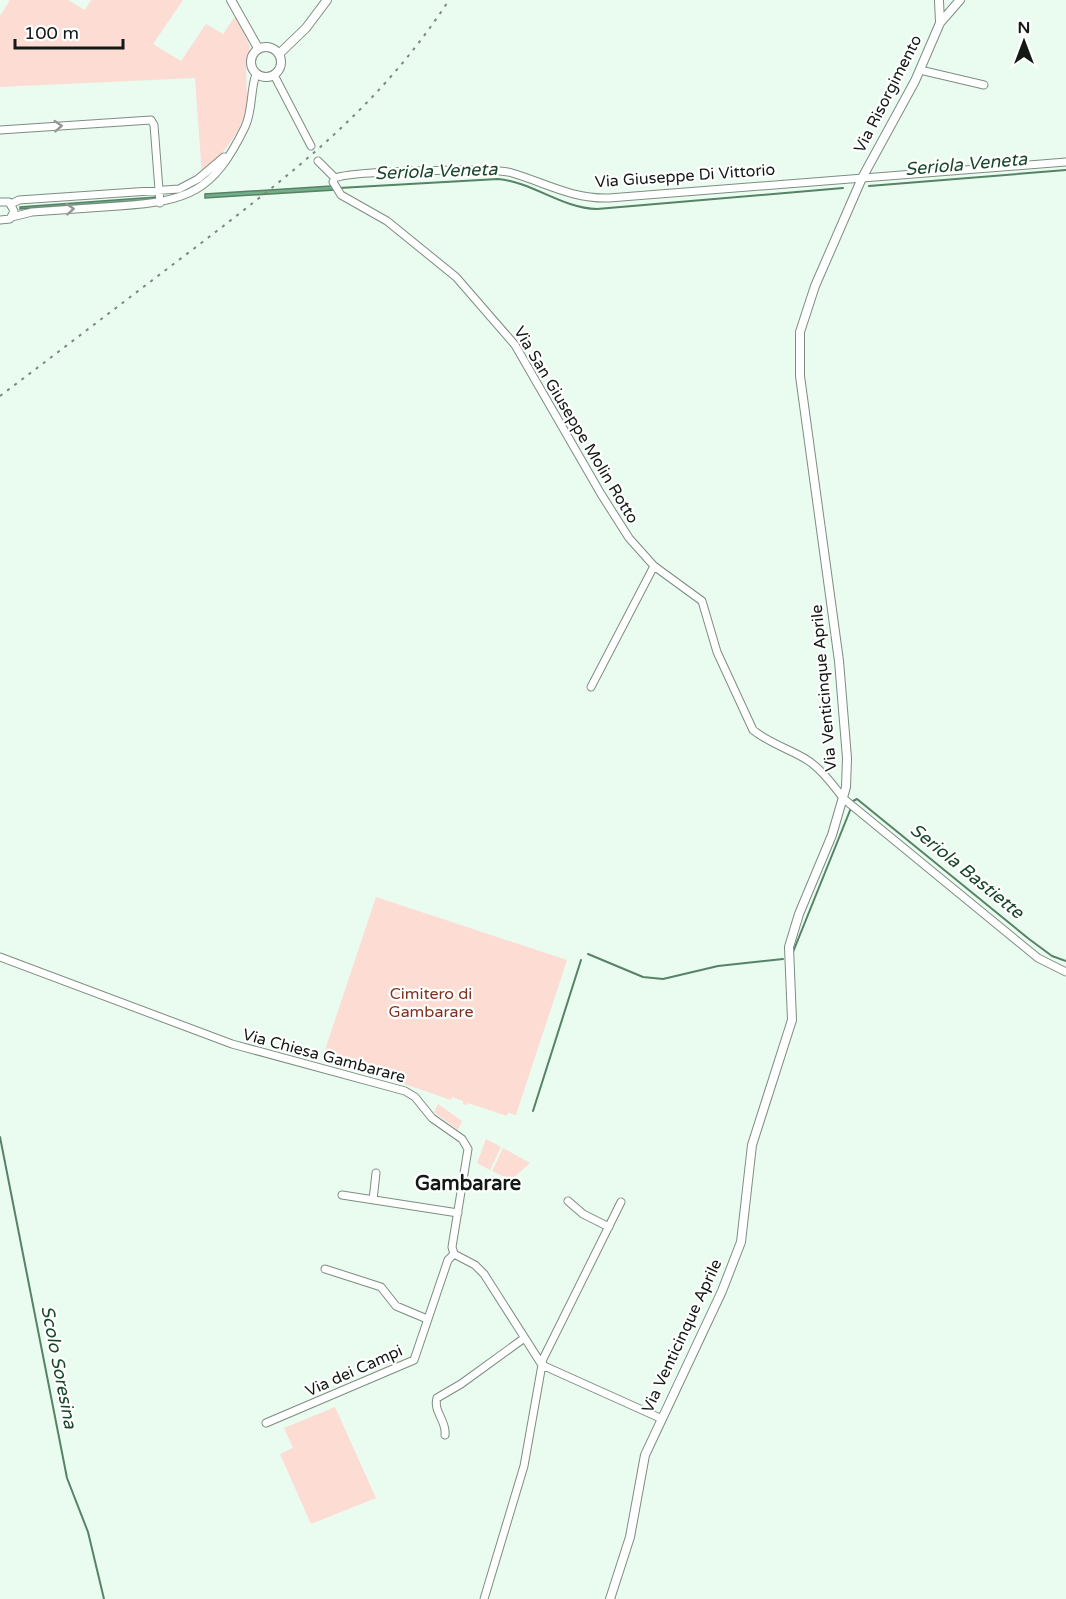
<svg xmlns="http://www.w3.org/2000/svg" width="1066" height="1599" viewBox="0 0 1066 1599" font-family="'Varela Round',sans-serif">
  <style>
    .green { fill: #fddcd4 }
    .water { fill: #73af88; stroke: #568266; stroke-width: 1.5 }
    .lines { fill: none; stroke-linecap: round; stroke-linejoin: round }
    .stream { stroke: #568266; stroke-width: 2 }
    .minor-casing { stroke: #7d8d82; stroke-width: 9 }
    .tertiary-casing { stroke: #7d8d82; stroke-width: 10 }
    .minor { stroke: #fff; stroke-width: 7 }
    .tertiary { stroke: #fff; stroke-width: 8 }
    .rail { stroke: #7c877f; stroke-width: 2; stroke-dasharray: 3 6; stroke-linecap: butt }
    .oneway { stroke: #959896 }
    .labels { text-anchor: middle; dominant-baseline: central; stroke-width: 4.5; stroke-linejoin: round; paint-order: stroke }
    .street-label { font-size: 16px; fill: #131915; stroke: #fff }
    .park-label { font-size: 16px; fill: #81311e; stroke: #fff }
    .water-label { font-size: 18px; font-style: italic; fill: #18472c; stroke: #fff }
    .quarter-label { font-size: 20px; font-weight: bold; fill: #131915; stroke: #fff }
  </style>
  <rect width="100%" height="100%" fill="#eafbef"/>
  <path class="green" d="M10,0h58l17,10 6,-10h92l-30,44 28,17 25,-37 17,10 13,-19 14,32c-5,15 -4,31 -3,47 1,33 -24,59 -45,81l-7,-97 -195,9v-71z
    M376,897l191,63 -51,155 -8,-2 -1,3 -39,-13 -1,2 -4,-1v-3l-11,-4 -1,3 -128,-44z
    M438,1104l24,17 -4,9 -24,-18z
    M486,1139l15,8 -11,23 -13,-7z
    M503,1148l27,15 -19,17 -19,-9z
    M335,1407l41,91 -65,26 -31,-70 13,-6 -9,-20z"/>
  <path class="water" d="M331,186l3,4 -129,8v-4z
    M156,197v3l-136,9v-2z"/>
  <g class="lines">
    <path class="stream" d="M869,186l197,-16
      M339,188l159,-9c35,3 63,29 99,30l246,-21
      M853,801l4,-2 172,140 23,17 14,5
      M793,952l58,-144
      M588,954l55,23 20,2 55,-13 65,-7
      M533,1111l48,-151
      M0,1137l67,341 21,54 16,67"/>
    <g class="minor-casing">
      <path id="minor" d="M920,70l64,15
        M274,75l37,71
        M0,130l151,-10 3,5 6,78
        M318,161l17,17 -2,4 8,13 46,26 69,56 59,68 86,149 28,44 25,28 48,35 15,51 36,78c16,13 34,18 51,28 16,9 28,26 40,41l194,159 28,14
        M335,178c17,-7 159,-11 177,-5 34,10 60,26 97,25l457,-36
        M0,202h9l5,9 -4,8 -10,1
        M11,204l8,-4 160,-11 19,-10 26,-22
        M12,217l20,-5c29,-2 58,-4 87,-6 69,-5 94,-13 126,-79 8,-17 5,-36 11,-53
        M591,687l63,-121
        M0,957l232,87 173,47 10,6 17,21 30,21 6,10 -16,98 2,7 21,11 9,9 58,91 118,53
        M342,1195l116,18
        M373,1200l3,-27
        M568,1201l15,13 26,13
        M325,1269l56,18 15,19 31,13
        M266,1423l148,-63 34,-100 6,-6
        M445,1435c2,-14 -12,-23 -8,-37l24,-14 62,-45
        M484,1599l40,-133 19,-107 78,-157"/>
    </g>
    <g class="tertiary-casing">
      <path id="tertiary" d="M231,0l27,48
        M939,1l1,21
        M251 62a15 15 0 1 1 30 0a15 15 0 1 1-30 0Z
        M279,54l27,-26 21,-28
        M610,1599l20,-62 15,-82 77,-164 19,-49 11,-97 40,-125 -3,-73 10,-33 33,-79 14,-48 1,-29 -8,-97 -39,-285v-44l15,-46 47,-108 53,-97 25,-58 20,-23"/>
    </g>
    <use href="#minor" class="minor"/>
    <use href="#tertiary" class="tertiary"/>
    <path class="rail" d="M0,396c65,-49 130,-99 196,-149 99,-76 184,-141 253,-247"/>
  </g>
  <defs><path id="oneway-chevron" d="M-2-3.5L2.5 0L-2 3.5" fill="none" stroke-width="1.6" stroke-linecap="round" stroke-linejoin="round" transform="scale(1.5)"/></defs>
  <g class="oneway">
    <use href="#oneway-chevron" transform="translate(58 126) rotate(-4)"/>
    <use href="#oneway-chevron" transform="translate(70 209) rotate(-4)"/>
  </g>
  <g class="labels">
    <g class="street-label">
      <text transform="translate(888 94) rotate(-63)">Via Risorgimento</text>
      <text transform="translate(685 176) rotate(-4)">Via Giuseppe Di Vittorio</text>
      <text transform="translate(576 425) rotate(59)">Via San Giuseppe Molin Rotto</text>
      <text transform="translate(824 688) rotate(-95)">Via Venticinque Aprile</text>
      <text transform="translate(324 1056) rotate(15)">Via Chiesa Gambarare</text>
      <text transform="translate(682 1336) rotate(-65)">Via Venticinque Aprile</text>
      <text transform="translate(354 1371) rotate(-24)">Via dei Campi</text>
    </g>
    <g class="park-label">
      <text x="431" y="994">Cimitero di<tspan x="431" dy="18">Gambarare</tspan></text>
    </g>
    <g class="water-label">
      <text transform="translate(966 164) rotate(-5)">Seriola Veneta</text>
      <text transform="translate(436 171) rotate(-2)">Seriola Veneta</text>
      <text transform="translate(967 871) rotate(39)">Seriola Bastiette</text>
      <text transform="translate(59 1367) rotate(79)">Scolo Soresina</text>
    </g>
    <g class="quarter-label">
      <text x="468" y="1184">Gambarare</text>
    </g>
  </g>
  <g transform="translate(1024 42)" stroke="#ffffff" stroke-width="4.5" paint-order="stroke">
  <path d="M0-4.5L10 22L0 15L-10 22Z" fill="#131915"/>
  <text y="-9" font-size="16" font-weight="bold" text-anchor="middle" fill="#131915">N</text>
  </g>
  <path d="M15 39v9h108v-9" fill="none" stroke="#131915" stroke-width="3"/>
  <text x="24" y="39" font-size="18" fill="#131915" stroke="#ffffff" stroke-width="4.5" paint-order="stroke">100 m</text>
</svg>
